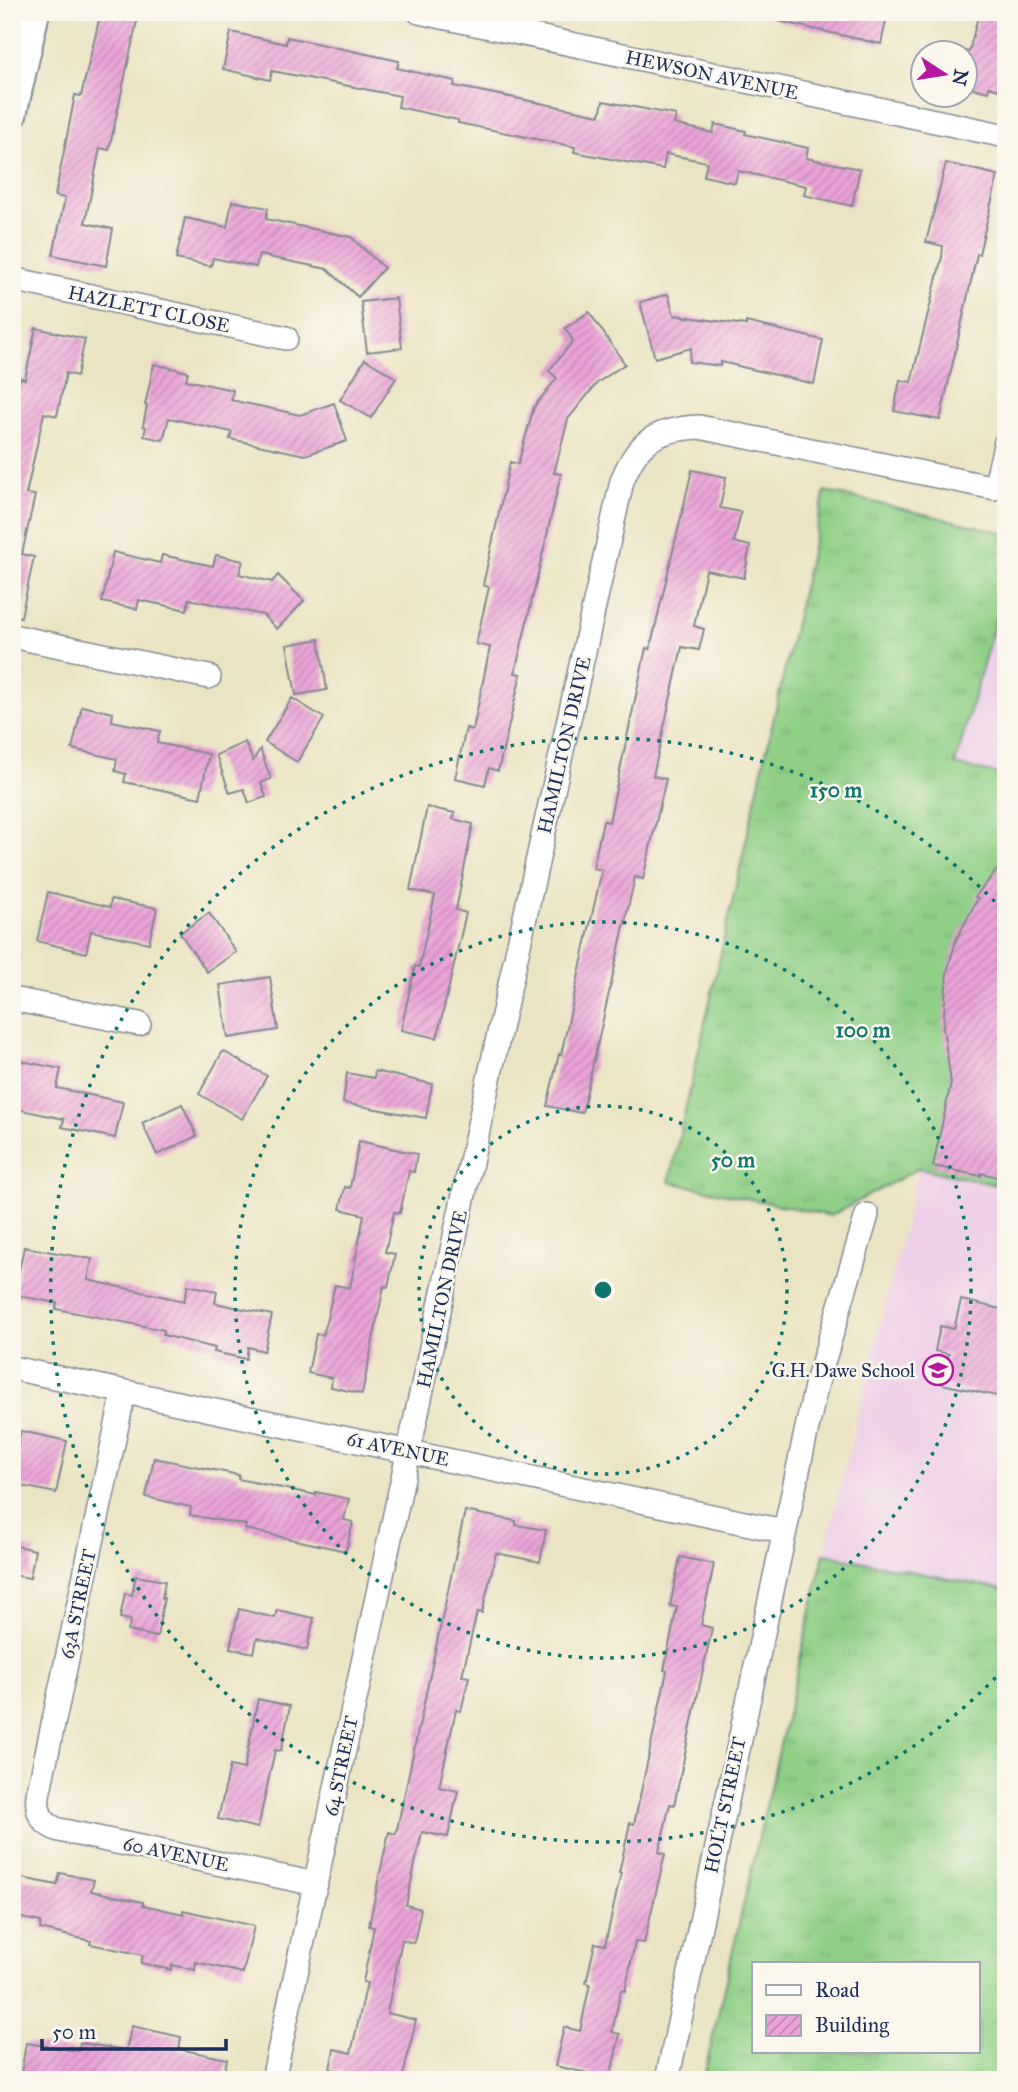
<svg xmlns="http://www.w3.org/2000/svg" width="1018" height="2092" viewBox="0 0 1018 2092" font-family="'IM FELL Great Primer',serif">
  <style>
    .built { fill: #eed0e8 }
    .grass { fill: url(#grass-tufts); stroke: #557f72; stroke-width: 2; fill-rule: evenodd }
    .building { fill: url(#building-hatch) }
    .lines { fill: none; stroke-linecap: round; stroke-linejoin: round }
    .minor-casing { stroke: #838a91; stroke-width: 26 }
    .tertiary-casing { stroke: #838a91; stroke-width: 32 }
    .minor { stroke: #fff; stroke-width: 23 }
    .tertiary { stroke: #fff; stroke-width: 28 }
    .ring { fill: none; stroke: #0f766e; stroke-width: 3.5; stroke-dasharray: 3.5 7 }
    .labels { text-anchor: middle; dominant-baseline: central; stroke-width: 5; stroke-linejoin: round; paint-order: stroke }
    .street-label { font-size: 19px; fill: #1b2f5e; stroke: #fbf7ec }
    .poi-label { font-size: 19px; fill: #1b2f5e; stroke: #fbf7ec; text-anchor: end }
    .centre { fill: #0f766e; stroke: #fbf7ec; stroke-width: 3.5 }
    .ring-label { font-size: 21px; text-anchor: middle; font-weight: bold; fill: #0f766e; stroke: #fbf7ec; stroke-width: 5; stroke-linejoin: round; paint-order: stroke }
  </style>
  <defs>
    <pattern id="grass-tufts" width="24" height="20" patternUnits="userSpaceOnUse" patternTransform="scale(1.75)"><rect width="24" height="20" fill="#8fcf86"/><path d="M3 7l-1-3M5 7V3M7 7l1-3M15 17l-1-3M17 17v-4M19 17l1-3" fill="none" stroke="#7bb276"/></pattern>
    <pattern id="building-hatch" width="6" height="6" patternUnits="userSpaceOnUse" patternTransform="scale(1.75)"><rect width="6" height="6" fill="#eba3d7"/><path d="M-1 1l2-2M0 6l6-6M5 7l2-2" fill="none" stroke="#be85b2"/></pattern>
  </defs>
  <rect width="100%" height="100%" fill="#fbf7ec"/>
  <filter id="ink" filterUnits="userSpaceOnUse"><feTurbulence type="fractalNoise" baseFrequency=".0143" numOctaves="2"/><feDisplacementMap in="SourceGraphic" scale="14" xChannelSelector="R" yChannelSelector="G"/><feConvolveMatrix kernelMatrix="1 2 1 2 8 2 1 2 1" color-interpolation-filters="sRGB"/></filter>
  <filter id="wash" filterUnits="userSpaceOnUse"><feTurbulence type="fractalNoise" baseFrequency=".00686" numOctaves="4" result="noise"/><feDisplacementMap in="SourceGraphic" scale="28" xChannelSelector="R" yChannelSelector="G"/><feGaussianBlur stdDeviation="1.57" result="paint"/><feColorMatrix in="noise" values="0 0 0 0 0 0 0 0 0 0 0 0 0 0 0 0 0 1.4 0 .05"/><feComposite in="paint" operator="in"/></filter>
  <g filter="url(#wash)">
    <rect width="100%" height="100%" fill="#ebe4c4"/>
    <path class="built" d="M1006,582v194l-51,-10z
      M919,1168l87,19v403l-182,-36z"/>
    <path class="grass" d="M825,491l181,42v49l-51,183 51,11v411l-87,-19 -88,48 -162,-34z
      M824,1554l182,36v490h-303zM754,1964h224v88h-224z"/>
    <g id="blocks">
      <path class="building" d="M101,12h38l-30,138 -9,-2 -15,75 28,6 -7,37 -53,-11 12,-57 -10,-2 11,-55 9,-46 6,1z
        M779,12h109l-7,32 -103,-23z
        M979,12h27v80l-17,-5 -1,5 -23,-6v-35l4,1z
        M231,32l55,12 1,-7 112,24 -2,7 58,13 -1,5 71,14 75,15 3,-14 73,14 -2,9 39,9 2,-9 31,7 -1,3 63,14 -2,10 54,11 -8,37 -48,-11 2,-9 -68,-15 -3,12 -31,-7 3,-14 -41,-8 -3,15 -89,-17 1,-5 -117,-24v-3l-60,-13 2,-11 -128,-25 -2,9 -47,-11z
        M946,163l52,12 -19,79h-2l-37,166 -46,-9 6,-31 11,2 31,-125 1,-11 -17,-4z
        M232,201l36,7 -2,11 85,18 33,31 -26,29 -31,-28 -68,-14 -3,12 -43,-9 -2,8 -35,-7 9,-41 42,9z
        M668,294l6,21 72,10v-3l77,18 -9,44 -93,-22 -1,4 -31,-4 2,-14 -36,10 -15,-56z
        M396,298l6,50 -35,4 -6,-50z
        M589,312l36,52 -28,19 -29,36 -14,54 7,1 -46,199 6,1 -23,97 -9,-3 -4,17 -30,-7 11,-50 7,2 17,-83 -14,-3 13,-57 -6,-2 27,-123 8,2 16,-57 23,-29 -8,-7 24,-30 -8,-13z
        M36,328l49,11 -8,37 -11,-3 -9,43 -13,-3 -18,81 9,1 -13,59 12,3 -13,60 -9,-1v-200l8,-38 5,1z
        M365,359l31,19 -25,40 -31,-18z
        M154,364l34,8 -2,8 47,10 -2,10 69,15 34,-12 13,38 -42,14 -75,-16 2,-7 -63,-14 -6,22 -19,-4 2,-9 -3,-1 4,-21h-2z
        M692,470l34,7 -6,31 21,4 -7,30 16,4 -6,32 -38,-8 -12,56 10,3 -5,21 -17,-3 -29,129 13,3 -23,100 -8,-2 -53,236 -35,-7 12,-52 2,1 41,-185 -9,-2 10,-47 6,1 37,-174 4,1z
        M113,552l47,11 2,-8 51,11 3,-11 27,6 -4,13 33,8 6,-7 26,26 -27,28 -14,-14 -74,-16 -2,11 -48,-10 -2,9 -35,-7z
        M319,639l8,51 -31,5 -9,-50z
        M292,698l32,20 -27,44 -32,-20z
        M82,706l31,7 -1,8 48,10 -3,12 52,11 -9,44 -76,-16 2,-8 -11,-3 2,-12 -45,-10z
        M245,742l8,19 7,-12 11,30 -10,4 5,14 -17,6 -5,-14 -14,4 -14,-38z
        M427,807l28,6 -2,6 20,5 -17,86 10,3 -29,125 -36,-8 14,-64 4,1 16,-72 -25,-5z
        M1006,859v320l-25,-6v3l-48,-10 18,-83 -8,-56 4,-55 9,-32 22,-42 -3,-1z
        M48,892l62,15 1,-8 46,9 -8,35 -58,-12 -5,22 -49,-12z
        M209,913l27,39 -29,20 -27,-39z
        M270,977l8,53 -50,8 -8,-53z
        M223,1051l44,25 -25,43 -43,-25z
        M12,1059l49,10 -4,19 66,14 -8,36 -53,-11 2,-8 -52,-11z
        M375,1071l57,13 -6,34 -83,-15 4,-30 27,5z
        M182,1104l15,32 -40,19 -15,-32z
        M359,1141l58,13 -3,18 -5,-1 -9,42 -6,-1 -9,40 10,2 -7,33 -4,-1 -22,108 -31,-7 1,-9 -24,-5 8,-39 7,1 12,-50 15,3 14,-73 -24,-6 5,-22 5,1z
        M24,1247l68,12 -4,21 96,21 4,-16 29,6 -2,12 57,12 -8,36 -16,-4 -2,12 -32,-7 1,-4 -52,-13 1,-5 -108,-21 1,-6 -43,-8z
        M961,1300l45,10v88l-64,-14 7,-30 -14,-3 5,-25 14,3z
        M21,1431l46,10 -11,52 -44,-9v-11z
        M154,1458l85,17 -1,4 78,16v-3l33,7 -5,21 9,2 -7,29 -101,-22 1,-4 -56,-10 1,-8 -45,-10z
        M465,1511l51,10v4l30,5 -6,32 -44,-9 -14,60 -5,-1 -15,64 7,1 -8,34 -5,-1 -17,77 19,4 -10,46 -26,-5 -16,73 15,4 -7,34 -12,-3 -15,73 29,7 -14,60h-58l1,-8 -15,-3 4,-20 17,4 16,-70 -4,-1 11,-55 -5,-1 10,-49 10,-45 7,2z
        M12,1545l23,5 -5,28 -18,-3z
        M680,1557l34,7 -13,61 11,3 -38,177 -4,-1 -11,48 6,2 -21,89 -9,-1 -10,49 -4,-1 -9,42 8,2 -10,44 -55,-12 9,-39 16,4 10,-47 -4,-1 9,-40 10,2 16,-72h-2l11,-50 4,1 33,-153 -3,-1 13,-63 -7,-1z
        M136,1576l29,5 -3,17h2l-7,39 -29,-6 3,-11 -11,-2 5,-25 7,2z
        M239,1609l36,9 2,-8 37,8 -7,32 -50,-12 -3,15 -24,-5z
        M258,1699l32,7 -9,45 -6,-1 -17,78 -40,-9 12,-53 14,3z
        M60,1873l34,7 -3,11 52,11v3l40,9v-4l71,16 -11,47 -47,-11 -1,8 -23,-5 -1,5 -30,-7 2,-8 -53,-11 1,-3 -51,-12 1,-7 -29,-6v-40l45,9z
        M132,2026l49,11 -2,12 48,10 -4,21h-203l6,-37 52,8 2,-8 46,7z"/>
    </g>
  </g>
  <g filter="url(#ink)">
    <use href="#blocks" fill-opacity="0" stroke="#838a91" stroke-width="2"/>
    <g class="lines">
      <g class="minor-casing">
        <path id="minor" d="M419,12l587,124
          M12,279l274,59
          M12,636l197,41
          M12,999l127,25
          M12,1368l771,163
          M124,1392l-86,403c-2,18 4,29 21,35l257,54
          M273,2080l217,-1006 132,-593c15,-40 35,-52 77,-54l296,61 11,-46
          M667,2080l149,-694 51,-171"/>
      </g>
      <g class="tertiary-casing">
        <path id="tertiary" d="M12,115l23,-103"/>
      </g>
      <use href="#minor" class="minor"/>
      <use href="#tertiary" class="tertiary"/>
    </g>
  </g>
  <g class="ring">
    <circle cx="603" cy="1290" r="184"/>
    <circle cx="603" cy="1290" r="368"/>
    <path d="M1003 1670A552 552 0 1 1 1003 910"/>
  </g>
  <defs>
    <g id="school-ring" transform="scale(1.575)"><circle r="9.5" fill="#fbf7ec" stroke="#b5179e" stroke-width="1.5"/><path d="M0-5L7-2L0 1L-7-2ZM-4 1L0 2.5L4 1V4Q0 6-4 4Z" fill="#b5179e"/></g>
  </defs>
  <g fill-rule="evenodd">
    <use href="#school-ring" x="938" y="1370"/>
  </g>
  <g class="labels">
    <g class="street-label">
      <text transform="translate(712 75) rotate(12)">HEWSON AVENUE</text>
      <text transform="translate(149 309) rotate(12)">HAZLETT CLOSE</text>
      <text transform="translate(564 745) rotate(-77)">HAMILTON DRIVE</text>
      <text transform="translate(442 1299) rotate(-78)">HAMILTON DRIVE</text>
      <text transform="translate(398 1449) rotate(12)">61 AVENUE</text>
      <text transform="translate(78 1604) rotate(-78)">63A STREET</text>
      <text transform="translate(341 1766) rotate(-78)">64 STREET</text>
      <text transform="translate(725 1805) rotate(-78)">HOLT STREET</text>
      <text transform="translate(176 1854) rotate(12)">60 AVENUE</text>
    </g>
    <g class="poi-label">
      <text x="915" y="1370">G.H. Dawe School</text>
    </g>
  </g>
  <circle cx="603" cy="1290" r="10" class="centre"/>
  <g class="ring-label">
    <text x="836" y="797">150 m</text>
    <text x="863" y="1037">100 m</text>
    <text x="733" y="1167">50 m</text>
  </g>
  <rect width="1018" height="2092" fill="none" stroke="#fbf7ec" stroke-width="42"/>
  <rect x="752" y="1962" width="228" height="91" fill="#fbf7ec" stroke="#a1a7b3" stroke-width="2"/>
  <rect x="766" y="1985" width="35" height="10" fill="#ffffff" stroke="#a1a7b3" stroke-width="2"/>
  <text x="815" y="1997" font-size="21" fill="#1b2f5e">Road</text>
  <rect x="766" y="2015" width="35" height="21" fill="url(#building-hatch)" stroke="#a1a7b3" stroke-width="2"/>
  <text x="815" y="2032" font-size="21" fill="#1b2f5e">Building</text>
  <g transform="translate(944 74) rotate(102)"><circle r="33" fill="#fbf7ec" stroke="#a1a7b3" stroke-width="2"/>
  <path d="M0-5L12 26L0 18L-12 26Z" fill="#b5179e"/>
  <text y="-10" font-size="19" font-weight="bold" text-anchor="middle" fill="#1b2f5e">N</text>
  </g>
  <path d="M42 2039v10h184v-10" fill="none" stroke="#1b2f5e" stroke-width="3.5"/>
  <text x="52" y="2039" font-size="21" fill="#1b2f5e" stroke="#fbf7ec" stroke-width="5" paint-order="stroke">50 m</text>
</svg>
